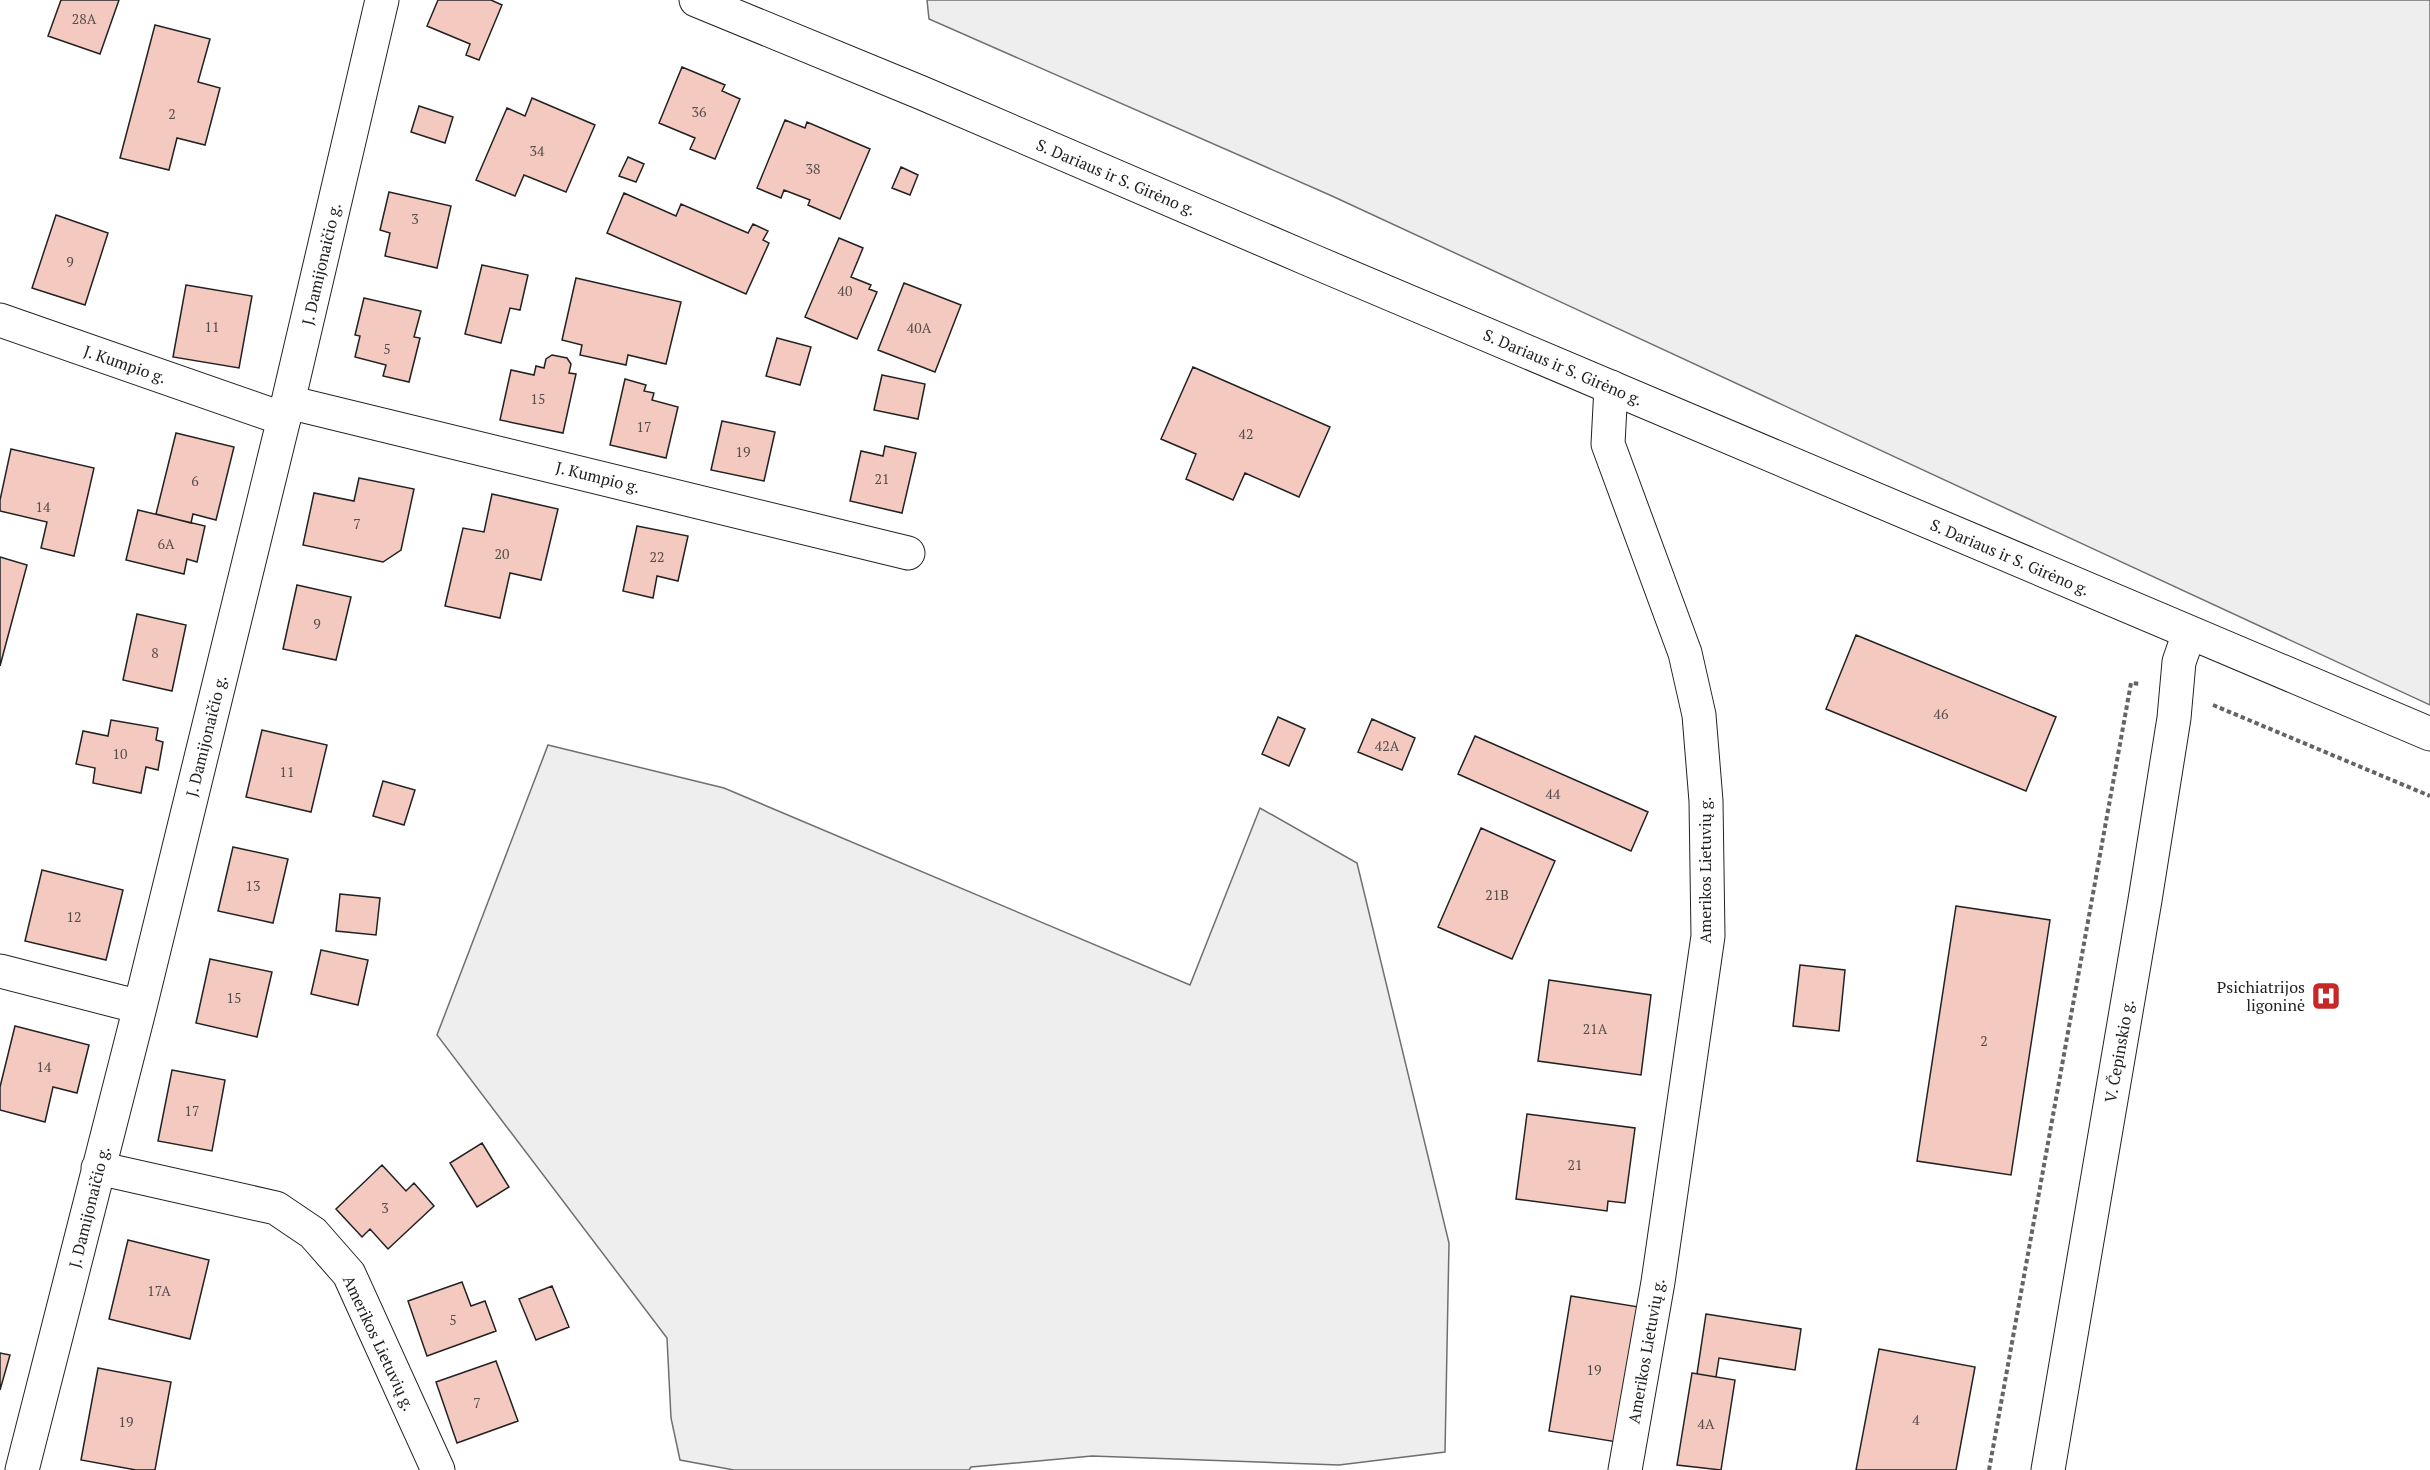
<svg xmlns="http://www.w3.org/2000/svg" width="2430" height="1470" viewBox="0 0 2430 1470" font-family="'PT Serif',serif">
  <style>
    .green { fill: #eee; stroke: #6f6f6f; stroke-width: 1.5 }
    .building { fill: #f3c9c0; stroke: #222; stroke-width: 1.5 }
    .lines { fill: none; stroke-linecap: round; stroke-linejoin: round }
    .minor-casing { stroke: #222; stroke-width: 35 }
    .tertiary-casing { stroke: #222; stroke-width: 35 }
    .path { stroke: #646464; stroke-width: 4; stroke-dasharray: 4.5 3; stroke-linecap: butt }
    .minor { stroke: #fff; stroke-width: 33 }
    .tertiary { stroke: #fff; stroke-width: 33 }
    .labels { text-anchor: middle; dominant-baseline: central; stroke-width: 4.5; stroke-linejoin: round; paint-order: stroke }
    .number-label { font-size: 14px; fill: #564c4a }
    .street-label { font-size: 16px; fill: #222; stroke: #fff }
    .poi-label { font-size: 16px; fill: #222; stroke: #fff; text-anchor: end }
  </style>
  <rect width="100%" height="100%" fill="#fff"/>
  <path class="green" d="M927,0h1503v705l-1098,-509 -403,-177z
    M548,745l176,43 466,197 70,-177 97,55 92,380 -4,209 -106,13 -247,-9 -121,11 -2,3h-235l-54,-10 -9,-42 -4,-80 -230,-303z"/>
  <path class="building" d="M61,0h58l-19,54 -52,-18z
    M438,0h53l11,5 -23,55 -13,-5 4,-11 -43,-18z
    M155,25l55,14 -12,43 22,6 -15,57 -28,-7 -8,32 -49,-12z
    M682,67l43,18 -3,6 18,8 -25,60 -25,-10 5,-11 -36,-15z
    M532,98l63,27 -29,67 -42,-17 -9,21 -39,-16 31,-72 18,8z
    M419,106l34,11 -8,26 -34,-11z
    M785,120l20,8 2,-6 63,27 -30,70 -32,-14 2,-5 -26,-10 -3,8 -24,-10z
    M628,157l16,7 -8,18 -17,-6z
    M901,167l17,8 -8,20 -18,-7z
    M389,192l62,14 -14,62 -52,-12 5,-23 -10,-3z
    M624,193l52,23 5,-12 67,29 5,-9 15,7 -5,9 6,3 -23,51 -139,-61z
    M56,215l52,18 -23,72 -53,-17z
    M839,238l24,10 -12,29 20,8 -2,4 8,3 -20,47 -52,-22z
    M482,265l46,10 -8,35 -10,-2 -9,35 -36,-9z
    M576,278l105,24 -15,62 -38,-9 -2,10 -46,-10 2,-10 -20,-5z
    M904,283l57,22 -26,67 -57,-22z
    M186,285l66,11 -13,72 -66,-11z
    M364,298l57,13 -7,26 6,1 -11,44 -26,-6 3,-11 -31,-8 5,-21 -5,-1z
    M777,338l34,9 -11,38 -34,-9z
    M552,355l15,3 4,6 -2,9 7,1 -13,59 -63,-13 11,-50 23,5 2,-9 8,2 2,-9z
    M1193,367l137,60 -31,70 -54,-24 -12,27 -47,-21 10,-25 -35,-15z
    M882,375l43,9 -7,35 -44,-9z
    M625,379l21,6 -2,6 10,2 -2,7 26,7 -12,51 -56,-13z
    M722,421l53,11 -11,49 -53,-11z
    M176,433l58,14 -18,73 -23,-6 -2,9 -35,-9z
    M885,446l31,7 -14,60 -52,-12 11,-50 22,5z
    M11,449l83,19 -20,88 -33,-8 6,-26 -47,-11v-11z
    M359,478l55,11 -13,61 -18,12 -80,-17 11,-52 40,8z
    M492,494l66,15 -17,71 -31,-7 -10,45 -55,-12 18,-78 21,4z
    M138,510l67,16 -8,36 -10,-3 -3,15 -58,-14z
    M637,526l51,10 -10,45 -21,-5 -4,22 -30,-7z
    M0,557l27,8 -27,101z
    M297,585l54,12 -15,63 -53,-11z
    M137,614l49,11 -14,66 -49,-11z
    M1856,635l200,82 -30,74 -200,-82z
    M1278,717l27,12 -16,37 -27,-12z
    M1372,719l43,19 -13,32 -44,-18z
    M111,720l47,8 -2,12 7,2 -5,28 -12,-3 -5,26 -48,-10 2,-15 -19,-4 7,-33 25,5z
    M262,730l65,15 -16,67 -65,-15z
    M1475,736l173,76 -17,39 -173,-77z
    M383,781l32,9 -11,35 -31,-9z
    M1481,828l74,33 -43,98 -74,-32z
    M233,847l55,12 -15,64 -55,-12z
    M42,870l81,20 -17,70 -81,-19z
    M340,894l40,4 -4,37 -40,-4z
    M1956,906l94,14 -39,255 -94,-14z
    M321,950l47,10 -10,45 -47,-11z
    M210,959l62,13 -15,65 -61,-14z
    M1800,965l45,5 -6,61 -46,-5z
    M1549,980l102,15 -10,80 -103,-14z
    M15,1026l74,19 -12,48 -24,-6 -8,35 -45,-12v-23z
    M172,1070l53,10 -13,71 -54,-10z
    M1527,1114l108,14 -10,75 -17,-2 -1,10 -91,-12z
    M482,1143l27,44 -32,20 -27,-44z
    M382,1165l24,26 8,-8 20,23 -46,43 -18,-20 -8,8 -26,-28z
    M128,1240l81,20 -19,79 -81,-20z
    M462,1282l9,24 14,-5 11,30 -69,25 -19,-55z
    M552,1286l17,41 -33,13 -17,-41z
    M1571,1296l68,11 -22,135 -68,-11z
    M1706,1314l95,15 -6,41 -76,-12 -3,19 -19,-3z
    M1879,1349l96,18 -19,103h-100z
    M0,1353l10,2 -10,35z
    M496,1361l22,60 -61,22 -21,-61z
    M98,1368l73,14 -16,88h-19l-55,-10z
    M1692,1373l43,7 -14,90 -44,-5z"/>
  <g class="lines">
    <g class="minor-casing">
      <path id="minor" d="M0,320l284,99
        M1611,387l-3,57 77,209 14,62 7,86 2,135 -50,346 -33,188
        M288,402l620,151
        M0,971l140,36
        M98,1168l178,40 37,25 36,41 89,196
        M22,1470l118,-463 148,-605 94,-402
        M2048,1470l97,-570 29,-182 5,-56 10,-29"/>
    </g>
    <g class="tertiary-casing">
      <path id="tertiary" d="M696,0l226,93 386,166 1122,475"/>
    </g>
    <path class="path" d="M2213,705l217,91
      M1989,1470l142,-787 9,1"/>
    <use href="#minor" class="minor"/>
    <use href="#tertiary" class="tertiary"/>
  </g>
  <defs>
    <g id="hospital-square" transform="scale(1.5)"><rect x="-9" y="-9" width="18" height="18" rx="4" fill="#c62828" stroke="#fff"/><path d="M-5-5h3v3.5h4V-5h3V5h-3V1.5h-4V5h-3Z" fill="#fff"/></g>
  </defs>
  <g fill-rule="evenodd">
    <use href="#hospital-square" x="2326" y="996"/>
  </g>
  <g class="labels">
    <g class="number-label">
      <text x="84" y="18">28A</text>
      <text x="699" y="111">36</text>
      <text x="172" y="113">2</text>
      <text x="537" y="150">34</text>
      <text x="813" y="168">38</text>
      <text x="415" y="218">3</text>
      <text x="70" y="261">9</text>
      <text x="845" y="290">40</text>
      <text x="212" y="326">11</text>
      <text x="919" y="327">40A</text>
      <text x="387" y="348">5</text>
      <text x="538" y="398">15</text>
      <text x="644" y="426">17</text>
      <text x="1246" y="433">42</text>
      <text x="743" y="451">19</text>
      <text x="882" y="478">21</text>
      <text x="195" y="480">6</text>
      <text x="43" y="506">14</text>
      <text x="357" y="523">7</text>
      <text x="166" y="543">6A</text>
      <text x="502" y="553">20</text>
      <text x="657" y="556">22</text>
      <text x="317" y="623">9</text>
      <text x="155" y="652">8</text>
      <text x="1941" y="713">46</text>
      <text x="1387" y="745">42A</text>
      <text x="120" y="753">10</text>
      <text x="287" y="771">11</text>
      <text x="1553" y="793">44</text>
      <text x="253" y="885">13</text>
      <text x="1497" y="894">21B</text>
      <text x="74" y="916">12</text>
      <text x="234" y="997">15</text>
      <text x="1595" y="1028">21A</text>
      <text x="1984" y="1040">2</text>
      <text x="44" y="1066">14</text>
      <text x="192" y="1110">17</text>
      <text x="1575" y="1164">21</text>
      <text x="385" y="1207">3</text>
      <text x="159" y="1290">17A</text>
      <text x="453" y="1319">5</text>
      <text x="1594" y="1369">19</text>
      <text x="477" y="1402">7</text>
      <text x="1916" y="1419">4</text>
      <text x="126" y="1421">19</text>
      <text x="1706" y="1423">4A</text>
    </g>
    <g class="street-label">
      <text transform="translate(1116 177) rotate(23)">S. Dariaus ir S. Girėno g.</text>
      <text transform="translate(321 264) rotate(-77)">J. Damijonaičio g.</text>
      <text transform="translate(125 364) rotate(19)">J. Kumpio g.</text>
      <text transform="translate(1563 367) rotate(23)">S. Dariaus ir S. Girėno g.</text>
      <text transform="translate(598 477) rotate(14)">J. Kumpio g.</text>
      <text transform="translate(2010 557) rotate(23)">S. Dariaus ir S. Girėno g.</text>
      <text transform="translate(206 736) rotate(-76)">J. Damijonaičio g.</text>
      <text transform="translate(1705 870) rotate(-90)">Amerikos Lietuvių g.</text>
      <text transform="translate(2119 1051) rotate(-80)">V. Čepinskio g.</text>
      <text transform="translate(89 1207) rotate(-76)">J. Damijonaičio g.</text>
      <text transform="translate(379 1343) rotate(65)">Amerikos Lietuvių g.</text>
      <text transform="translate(1646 1351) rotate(-80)">Amerikos Lietuvių g.</text>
    </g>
    <g class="poi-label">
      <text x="2305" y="987">Psichiatrijos<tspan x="2305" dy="18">ligoninė</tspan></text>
    </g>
  </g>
</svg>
